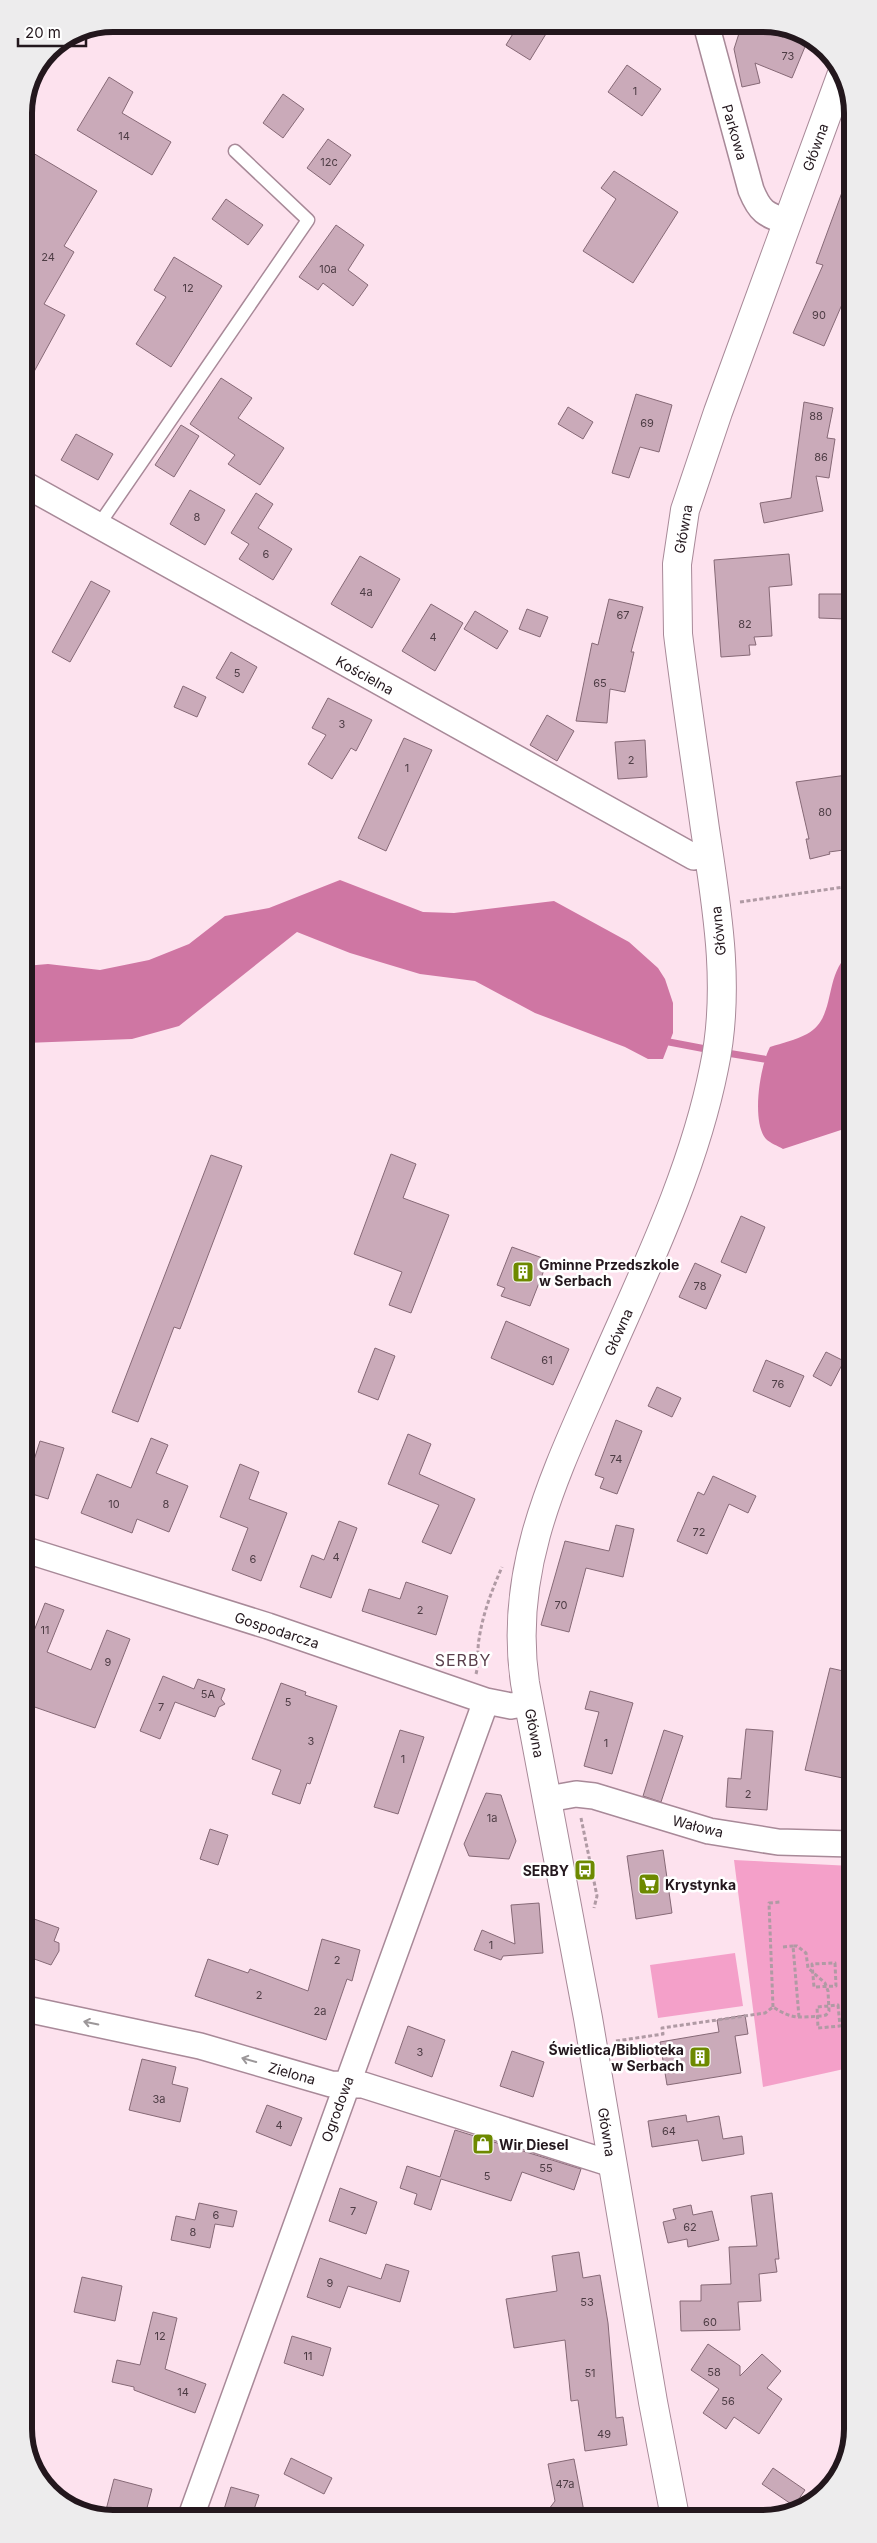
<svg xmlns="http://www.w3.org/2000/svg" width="877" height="2543" viewBox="0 0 877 2543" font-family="Inter,sans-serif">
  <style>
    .green { fill: #f4a0c9 }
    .water { fill: #cf76a3 }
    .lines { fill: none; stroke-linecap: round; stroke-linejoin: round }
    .stream { stroke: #cf76a3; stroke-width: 7 }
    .building { fill: #caaab9; stroke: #866976 }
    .service-casing { stroke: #a88998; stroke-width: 15 }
    .minor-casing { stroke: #a88998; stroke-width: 28 }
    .primary-casing { stroke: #a88998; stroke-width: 30 }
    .path { stroke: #b09aa4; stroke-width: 3; stroke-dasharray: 4 2.5; stroke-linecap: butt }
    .service { stroke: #fff; stroke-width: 12 }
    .minor { stroke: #fff; stroke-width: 25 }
    .primary { stroke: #fff; stroke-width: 28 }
    .oneway { stroke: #9c9799 }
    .labels { text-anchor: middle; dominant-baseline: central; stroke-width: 5; stroke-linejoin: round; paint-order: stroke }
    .number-label { font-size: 11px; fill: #4d3c44 }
    .street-label { font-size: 14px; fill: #23171d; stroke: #fff }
    .poi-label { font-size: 14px; font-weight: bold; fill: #23171d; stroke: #fff; text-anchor: start }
    .quarter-label { font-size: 16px; letter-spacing: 1px; fill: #593f4b; stroke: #fff }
    .rim { fill: none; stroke: #23171d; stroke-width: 6 }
  </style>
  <rect width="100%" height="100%" fill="#fde2ee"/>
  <path class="green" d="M734,1860l118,6 1,201 -90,20z
    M735,1953l8,53 -85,12 -8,-53z"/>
  <path class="water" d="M340,880l83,32 31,1 100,-12 75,41 29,26 7,11 8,24v30l-10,26h-15l-23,-12 -90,-34 -60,-32 -55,-7 -70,-21 -53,-21 -118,94 -47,13 -107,4v-77l23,-2 52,6 49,-10 40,-16 36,-28 44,-8z
    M851,952v168l-7,9 -61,20c-5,-3 -13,-6 -17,-10 -15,-17 -6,-73 4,-92 12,-4 26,-7 37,-13 31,-17 15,-59 44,-82z"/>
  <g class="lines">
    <path class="stream" d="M669,1042l42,8
      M721,1052l43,7"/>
  </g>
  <path class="building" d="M519,24h33l-22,36 -24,-15z
    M742,24l41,13 1,-4 23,9 -15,36 -37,-15 5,20 -18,4 -8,-38z
    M627,65l34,24 -19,27 -34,-24z
    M109,77l24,15 -11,21 49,29 -19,33 -75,-45z
    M283,94l21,15 -21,29 -20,-15z
    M328,139l23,16 -21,30 -23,-17z
    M33,153l64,38 -33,55 10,6 -30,52 21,11 -41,75v-222z
    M614,171l64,41 -45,71 -50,-32 33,-52 -15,-11z
    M848,176h2v110l-26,60 -31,-13 30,-68 -7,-2z
    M226,199l37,26 -15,20 -36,-26z
    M336,225l28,20 -16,25 20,15 -15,21 -30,-23 -5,7 -19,-13z
    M174,257l48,29 -51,81 -35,-23 30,-47 -12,-7z
    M221,378l31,20 -14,20 46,30 -24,37 -32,-21 7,-9 -45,-31z
    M636,394l36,11 -13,47 -19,-5 -11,31 -17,-5z
    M804,402l29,6 -6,30 8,1 -6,39 -13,-2 7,35 -59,12 -4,-20 31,-5z
    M568,407l25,15 -10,17 -25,-15z
    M181,425l18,11 -25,41 -19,-12z
    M76,434l37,20 -15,26 -37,-20z
    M190,490l35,20 -20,35 -35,-21z
    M256,493l17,11 -15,24 34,21 -19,31 -34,-21 10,-15 -18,-11z
    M789,554l3,31 -23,2 3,49 -18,1 2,8h-7l1,10 -29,2 -7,-97z
    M360,556l40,23 -28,49 -41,-24z
    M91,581l19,10 -40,71 -18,-10z
    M819,594h27v25l-27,-1z
    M609,599l34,8 -12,45h3l-9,40 -15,-3 -3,34 -31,-2 16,-78 6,2z
    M431,604l32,19 -28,48 -33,-20z
    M527,609l21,8 -8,20 -21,-8z
    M475,611l33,20 -11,18 -33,-20z
    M231,652l26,15 -14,26 -27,-15z
    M183,686l23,11 -9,20 -23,-10z
    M328,698l44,22 -16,31 -5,-3 -19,31 -24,-15 18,-29 -14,-7z
    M547,715l27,16 -17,30 -27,-16z
    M404,738l28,12 -46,101 -28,-13z
    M645,740l2,37 -29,2 -3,-37z
    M847,775l4,20h-6l6,34v20l-22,3 1,2 -20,5 -4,-20h3l-13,-57z
    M391,1154l25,10 -13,34 46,17 -38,98 -22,-8 13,-33 -48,-18z
    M211,1155l31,11 -62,163 -6,-2 -36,95 -26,-10z
    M741,1216l24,11 -19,46 -25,-11z
    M512,1247l36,13 -18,46 -29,-10 4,-8 -8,-3z
    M695,1263l26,12 -15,34 -27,-12z
    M506,1321l63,28 -16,36 -62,-27z
    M375,1348l20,8 -17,44 -20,-8z
    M826,1352l18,9 -13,25 -18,-10z
    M766,1360l38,16 -14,31 -37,-16z
    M657,1387l24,11 -9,19 -24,-11z
    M616,1420l26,11 -25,63 -17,-6 4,-10 -9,-3z
    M408,1434l23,10 -12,30 56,25 -24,55 -29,-12 17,-37 -51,-21z
    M151,1438l17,7 -12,28 32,13 -19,46 -32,-13 -5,14 -51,-20 16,-39 34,14z
    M40,1441l24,7 -16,51 -22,-7v-7z
    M240,1464l19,8 -10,27 38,14 -26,68 -29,-11 16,-42 -28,-11z
    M713,1476l43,20 -8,17 -19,-9 -22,50 -30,-13 21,-49 6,3z
    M339,1521l18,7 -26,70 -31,-11 12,-32 12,5z
    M616,1525l18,4 -11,48 -37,-9 -17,64 -28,-7 24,-84 44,10z
    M406,1582l42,14 -12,39 -74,-24 7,-22 31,10z
    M45,1603l19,7 -17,42 44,18 16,-40 23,9 -35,89 -69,-24v-53z
    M830,1668l22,5v107l-47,-10z
    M163,1676l31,13 4,-10 27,10 -4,10 4,5 -6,3 -4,10 -40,-15 -15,37 -20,-8z
    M281,1683l25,9 -1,3 32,11 -27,78 -3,-1 -7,21 -28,-10 9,-24 -29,-11z
    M590,1691l43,12 -21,71 -28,-8 15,-54 -14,-3z
    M746,1729l27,2 -6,79 -41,-3 2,-29 13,1z
    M400,1730l24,7 -26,77 -24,-7z
    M664,1730l19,6 -22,66 -18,-6z
    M486,1793l15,2 15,46 -7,18 -40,-3 -5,-12z
    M210,1829l18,6 -10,30 -18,-6z
    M663,1850l9,63 -36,6 -9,-63z
    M539,1903l4,50 -40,3 -2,4 -27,-10 8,-20 33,14 -4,-39z
    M26,1916l33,12 -5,13 5,2v8l-8,14 -25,-9z
    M322,1939l38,11 -8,31 -5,-2 -21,61 -131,-44 13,-37 40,14 2,-4 58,22z
    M745,2015l3,19 -13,2 6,37 -74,12 -7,-43 59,-10 -2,-12z
    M408,2026l37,14 -13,37 -37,-14z
    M512,2051l32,11 -11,35 -33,-11z
    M142,2059l34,8 -4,17 16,4 -8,34 -51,-12z
    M267,2105l35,13 -11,28 -35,-14z
    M686,2115l1,7 32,-6 4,23 19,-3 2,18 -42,7 -4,-21 -46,7 -4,-26z
    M455,2130l126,39 -7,21 -52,-18 -11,29 -70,-22 -10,31 -17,-6 3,-10 -17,-6 7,-22 33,11z
    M340,2188l37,14 -11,32 -37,-13z
    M772,2193l7,66h-4l2,13 -18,2 2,27 -23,1 2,28 -59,1 -1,-30h21v-16l30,-1 -2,-37 28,-1 -6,-50z
    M199,2203l38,8 -4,16 -18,-3 -5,24 -39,-8 5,-24 19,4z
    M691,2205l2,10 19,-4 7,29 -31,7 -1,-8 -19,4 -5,-21 13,-3 -3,-10z
    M579,2252l4,26 17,-3 8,48 8,95 7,-1 4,28 -42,6 -7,-51 -7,1 -6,-61 -51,8 -8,-49 51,-8 -5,-35z
    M320,2258l61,21 5,-15 23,7 -9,31 -52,-16 -8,22 -33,-11z
    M82,2277l40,9 -7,35 -41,-9z
    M153,2312l24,6 -12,51 41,15 -11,29 -61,-23v-3l-22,-5 5,-22 23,5z
    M292,2336l39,12 -8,28 -39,-13z
    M708,2344l32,22v10l22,-22 19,17 -14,17 15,11 -23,35 -25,-17 -8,12 -23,-16 16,-24 -28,-19z
    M291,2458l41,20 -8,16 -40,-20z
    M574,2459l11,58h-42l12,-16 -7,-37z
    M773,2468l32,22 -11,16 -32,-22z
    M114,2479l38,10 -8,30 -38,-9z
    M231,2487l28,8 -8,23 -30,1z"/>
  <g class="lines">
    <g class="service-casing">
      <path id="service" d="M98,526l210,-306 -73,-69"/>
    </g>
    <g class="minor-casing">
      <path id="minor" d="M706,24l45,166c9,22 14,24 36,32
        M24,484l670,373 15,-4
        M26,1550l242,76 218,75 25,5 18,-3
        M548,1799l28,-5 18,2 115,35 69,11 74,2
        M26,2009l174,37 131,38 32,1 249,79
        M190,2519l296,-818"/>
    </g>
    <g class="primary-casing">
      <path id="primary" d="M675,2517l-22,-115 -65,-384 -63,-335c-17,-116 31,-210 76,-313 43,-98 92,-197 113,-302 17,-79 3,-160 -9,-239 -9,-65 -19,-129 -27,-195l-1,-70 8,-54 33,-98 123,-336"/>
    </g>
    <path class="path" d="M740,902l111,-16
      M476,1674c3,-11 1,-24 3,-35 4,-26 13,-49 23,-72
      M581,1818l16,78 -3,12
      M783,1947l10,-1
      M835,1963l1,23 -22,1 -2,-23z
      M838,2005l2,21 -22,2 -1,-21z
      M773,2007l-4,-104 11,-1
      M616,2041l47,-7 -1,-6 103,-15 8,-6c20,13 26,10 49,9l4,-1 3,-4 -1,-20 -3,-8 -17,-15 -2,-15 -9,-7h-4l6,71"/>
    <use href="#service" class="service"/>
    <use href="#minor" class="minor"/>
    <use href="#primary" class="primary"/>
  </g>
  <defs><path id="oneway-shaft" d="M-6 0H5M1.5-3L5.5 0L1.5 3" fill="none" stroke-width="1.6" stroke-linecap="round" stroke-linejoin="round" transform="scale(1.25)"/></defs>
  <g class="oneway">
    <use href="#oneway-shaft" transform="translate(91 2023) rotate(-168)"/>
    <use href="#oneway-shaft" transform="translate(249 2060) rotate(-164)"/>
  </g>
  <defs>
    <g id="building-square" transform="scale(1.125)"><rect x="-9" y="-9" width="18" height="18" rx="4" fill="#6d8900" stroke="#fff"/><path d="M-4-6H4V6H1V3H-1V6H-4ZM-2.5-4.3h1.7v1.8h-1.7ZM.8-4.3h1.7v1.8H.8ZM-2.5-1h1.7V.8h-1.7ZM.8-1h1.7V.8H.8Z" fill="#fff"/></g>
    <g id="bus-square" transform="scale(1.125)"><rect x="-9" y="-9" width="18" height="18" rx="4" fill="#6d8900" stroke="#fff"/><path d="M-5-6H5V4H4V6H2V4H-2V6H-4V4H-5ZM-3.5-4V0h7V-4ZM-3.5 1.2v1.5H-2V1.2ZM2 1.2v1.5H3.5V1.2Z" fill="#fff"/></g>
    <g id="supermarket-square" transform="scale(1.125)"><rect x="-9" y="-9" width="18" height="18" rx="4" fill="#6d8900" stroke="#fff"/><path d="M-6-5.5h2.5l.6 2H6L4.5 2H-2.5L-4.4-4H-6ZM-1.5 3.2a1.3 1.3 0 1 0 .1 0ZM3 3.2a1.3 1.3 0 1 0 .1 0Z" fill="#fff"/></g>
    <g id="shop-square" transform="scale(1.125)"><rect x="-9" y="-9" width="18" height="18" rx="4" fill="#6d8900" stroke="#fff"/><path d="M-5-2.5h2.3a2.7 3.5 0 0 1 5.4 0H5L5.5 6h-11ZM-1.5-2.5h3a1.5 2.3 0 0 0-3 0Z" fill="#fff"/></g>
  </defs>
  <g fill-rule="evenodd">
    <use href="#building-square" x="523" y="1272"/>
    <use href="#bus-square" x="585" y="1870"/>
    <use href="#supermarket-square" x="649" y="1884"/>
    <use href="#building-square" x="700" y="2057"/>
    <use href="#shop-square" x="483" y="2144"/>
  </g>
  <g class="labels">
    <g class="number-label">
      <text x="788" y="56">73</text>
      <text x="635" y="91">1</text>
      <text x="124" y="136">14</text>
      <text x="329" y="162">12c</text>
      <text x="48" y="257">24</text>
      <text x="328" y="269">10a</text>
      <text x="188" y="288">12</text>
      <text x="819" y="315">90</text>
      <text x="816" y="416">88</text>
      <text x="647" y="423">69</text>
      <text x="821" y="457">86</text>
      <text x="197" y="517">8</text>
      <text x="266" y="554">6</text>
      <text x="366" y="592">4a</text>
      <text x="623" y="615">67</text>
      <text x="745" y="624">82</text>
      <text x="433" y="637">4</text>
      <text x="237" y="673">5</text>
      <text x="600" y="683">65</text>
      <text x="342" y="724">3</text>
      <text x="631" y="760">2</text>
      <text x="407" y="768">1</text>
      <text x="825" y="812">80</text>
      <text x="700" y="1286">78</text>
      <text x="547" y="1360">61</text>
      <text x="778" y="1384">76</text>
      <text x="616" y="1459">74</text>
      <text x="114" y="1504">10</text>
      <text x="166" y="1504">8</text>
      <text x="699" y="1532">72</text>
      <text x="336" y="1557">4</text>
      <text x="253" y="1559">6</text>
      <text x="561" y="1605">70</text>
      <text x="420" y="1610">2</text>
      <text x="45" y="1630">11</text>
      <text x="108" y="1662">9</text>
      <text x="208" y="1694">5A</text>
      <text x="288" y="1702">5</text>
      <text x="161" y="1707">7</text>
      <text x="311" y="1741">3</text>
      <text x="606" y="1743">1</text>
      <text x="403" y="1759">1</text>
      <text x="748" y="1794">2</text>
      <text x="492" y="1818">1a</text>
      <text x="491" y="1945">1</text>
      <text x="337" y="1960">2</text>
      <text x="259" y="1995">2</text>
      <text x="320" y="2011">2a</text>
      <text x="420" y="2052">3</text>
      <text x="159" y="2099">3a</text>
      <text x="279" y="2125">4</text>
      <text x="669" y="2131">64</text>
      <text x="546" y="2168">55</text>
      <text x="487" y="2176">5</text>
      <text x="353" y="2211">7</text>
      <text x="216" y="2215">6</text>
      <text x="690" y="2227">62</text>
      <text x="193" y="2232">8</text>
      <text x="330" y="2283">9</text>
      <text x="587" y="2302">53</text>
      <text x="710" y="2322">60</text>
      <text x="160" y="2336">12</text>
      <text x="308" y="2356">11</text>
      <text x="714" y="2372">58</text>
      <text x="590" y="2373">51</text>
      <text x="183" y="2392">14</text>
      <text x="728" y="2401">56</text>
      <text x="604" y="2434">49</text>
      <text x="565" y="2484">47a</text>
    </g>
    <g class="street-label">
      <text transform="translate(735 132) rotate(74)">Parkowa</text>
      <text transform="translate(815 147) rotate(-70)">Główna</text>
      <text transform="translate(683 529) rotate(-80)">Główna</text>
      <text transform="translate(365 675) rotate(29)">Kościelna</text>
      <text transform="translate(718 931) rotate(-96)">Główna</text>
      <text transform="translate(618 1332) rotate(-66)">Główna</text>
      <text transform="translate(277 1630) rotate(18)">Gospodarcza</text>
      <text transform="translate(535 1733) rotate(79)">Główna</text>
      <text transform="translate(698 1826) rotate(14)">Wałowa</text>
      <text transform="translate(292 2073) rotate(16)">Zielona</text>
      <text transform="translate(337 2109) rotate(-70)">Ogrodowa</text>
      <text transform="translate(607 2132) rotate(81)">Główna</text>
    </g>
    <g class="poi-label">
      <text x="539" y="1264">Gminne Przedszkole<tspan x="539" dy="16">w Serbach</tspan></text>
      <text x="569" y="1870" text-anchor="end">SERBY</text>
      <text x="665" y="1884">Krystynka</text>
      <text x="684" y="2049" text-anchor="end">Świetlica/Biblioteka<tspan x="684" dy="16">w Serbach</tspan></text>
      <text x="499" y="2144">Wir Diesel</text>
    </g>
    <g class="quarter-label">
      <text x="463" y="1660">SERBY</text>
    </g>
  </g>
  <path d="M0 0H877V2543H0ZM113 32H763A81 81 0 0 1 844 113V2429A81 81 0 0 1 763 2510H113A81 81 0 0 1 32 2429V113A81 81 0 0 1 113 32Z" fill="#edeced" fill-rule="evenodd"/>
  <path class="rim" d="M113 32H763A81 81 0 0 1 844 113V2429A81 81 0 0 1 763 2510H113A81 81 0 0 1 32 2429V113A81 81 0 0 1 113 32Z"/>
  <path d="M18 38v8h68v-8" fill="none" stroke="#23171d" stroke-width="2.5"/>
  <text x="25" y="38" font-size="15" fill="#23171d" stroke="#ffffff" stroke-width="4" paint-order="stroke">20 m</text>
</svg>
